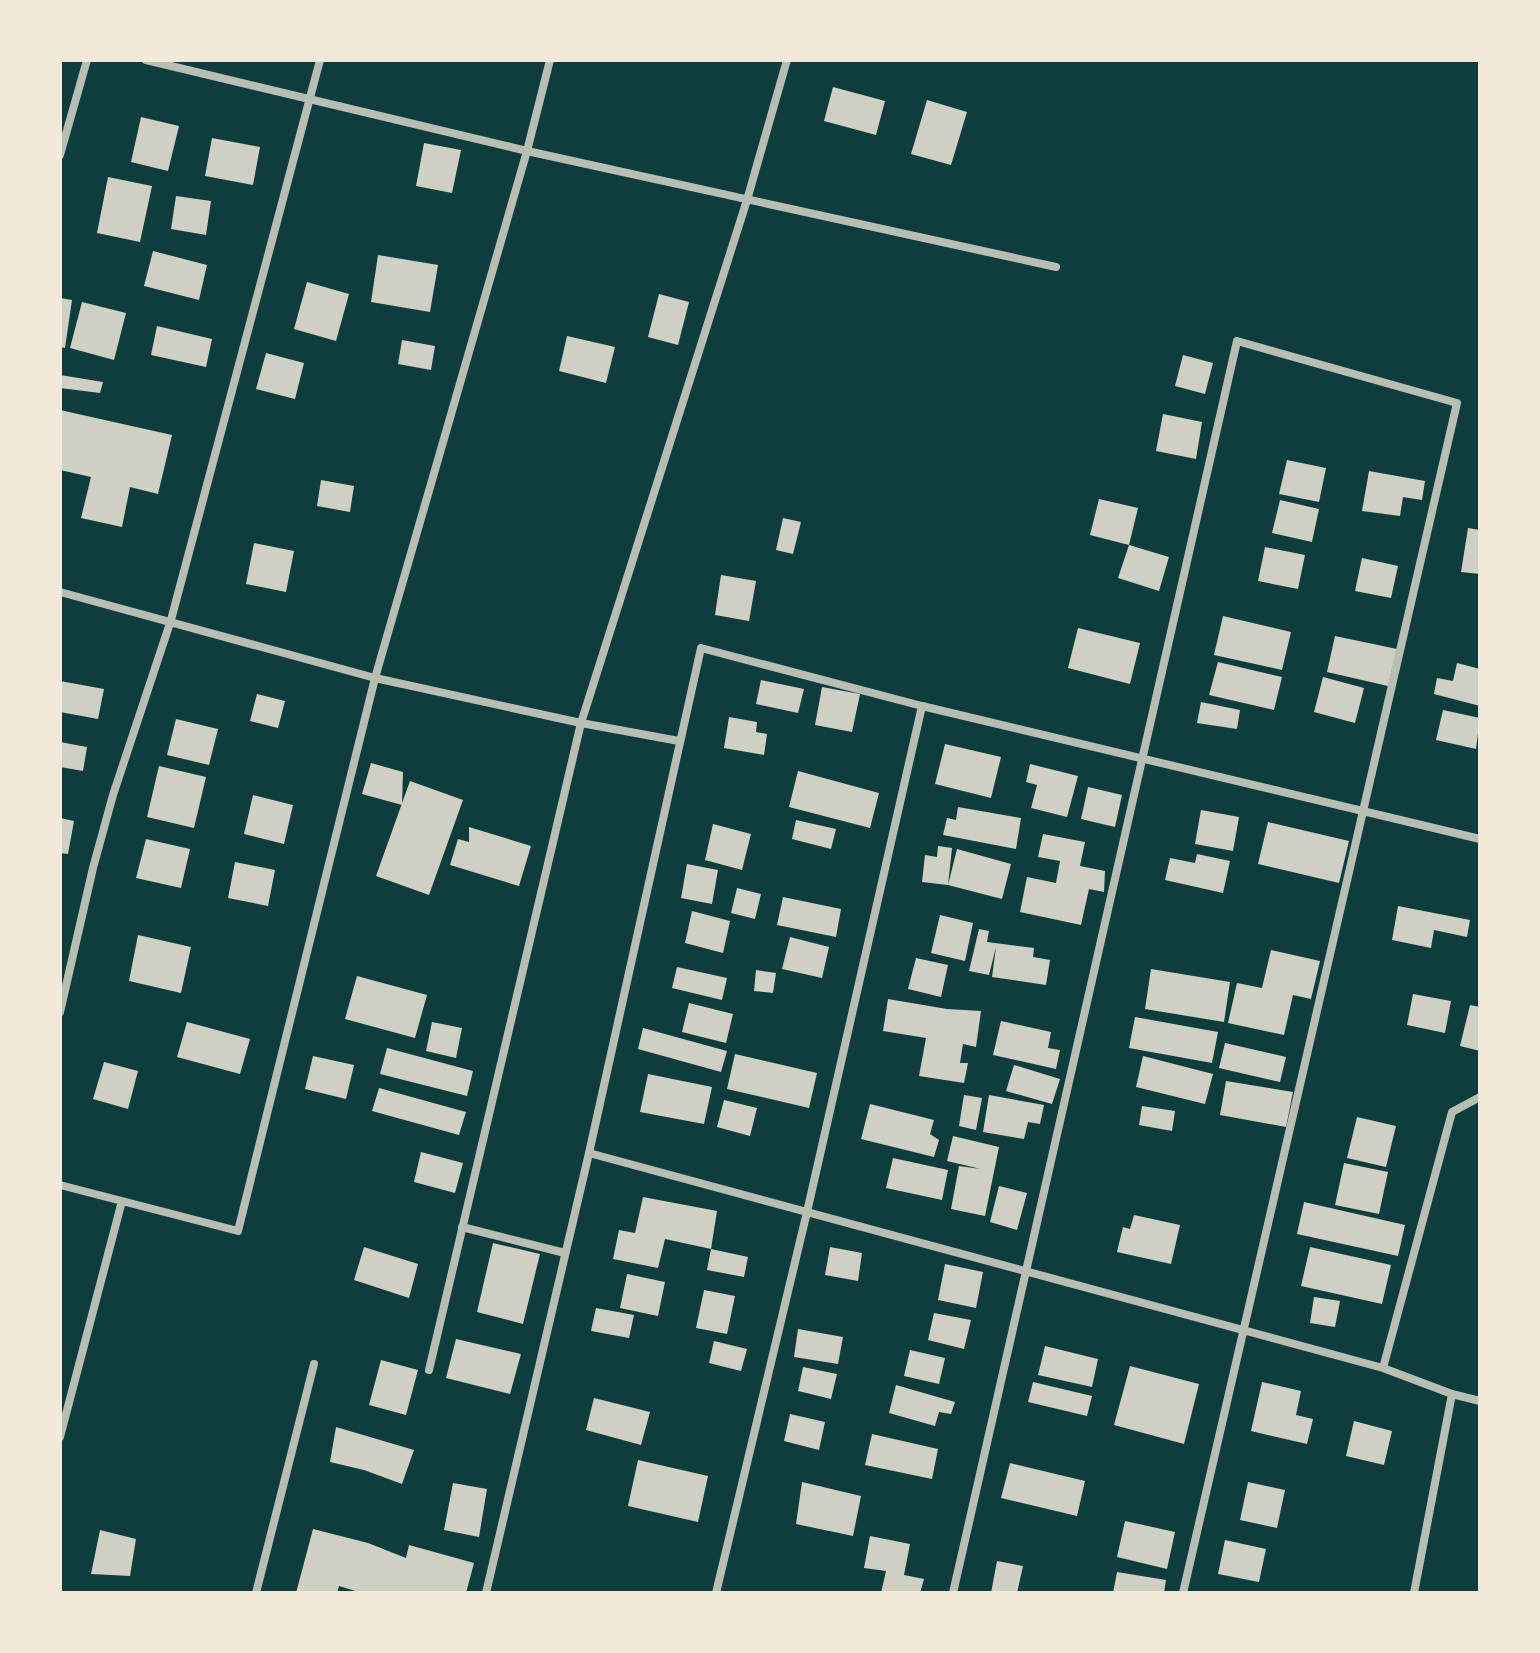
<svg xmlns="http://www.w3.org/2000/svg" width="1540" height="1653" viewBox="0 0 1540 1653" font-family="'PT Sans',sans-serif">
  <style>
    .building { fill: #cfcfc3 }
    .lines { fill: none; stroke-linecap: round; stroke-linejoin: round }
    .minor { stroke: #b8beb3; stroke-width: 8 }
  </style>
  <rect width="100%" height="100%" fill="#0f3d3e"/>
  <path class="building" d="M833,87l52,14 -9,34 -52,-14z
    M927,100l40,12 -16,53 -40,-11z
    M141,117l38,9 -11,45 -37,-9z
    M212,138l48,9 -7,38 -48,-9z
    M424,143l37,7 -9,43 -36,-7z
    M108,177l44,9 -12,56 -43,-9z
    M176,196l35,5 -5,34 -35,-6z
    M153,251l54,14 -8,35 -55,-14z
    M378,255l60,10 -8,47 -59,-10z
    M307,282l42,12 -13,47 -42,-12z
    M659,294l30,8 -11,43 -30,-8z
    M60,298l12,2 -7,48 -5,-1z
    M82,302l44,11 -12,47 -44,-12z
    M157,326l55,13 -6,28 -55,-12z
    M567,336l48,11 -9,36 -47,-12z
    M402,340l33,6 -4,24 -33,-6z
    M266,353l38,10 -9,36 -39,-10z
    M1183,355l30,8 -8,31 -30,-8z
    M60,375l43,7 -3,11 -40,-5z
    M60,410l112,25 -14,59 -28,-7 -8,40 -41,-9 10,-41 -31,-7z
    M1163,414l39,8 -6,37 -40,-8z
    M1287,460l39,8 -7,34 -40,-8z
    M1369,471l56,10 -3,19 -19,-3 -3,19 -38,-5z
    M321,480l33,6 -4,26 -33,-6z
    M1099,499l39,9 -9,37 -39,-10z
    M1280,500l39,9 -7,33 -40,-9z
    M783,518l18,4 -8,32 -17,-4z
    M1468,528l12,2v44l-19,-2z
    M254,543l40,8 -8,41 -40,-8z
    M1129,545l40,12 -10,34 -41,-13z
    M1265,547l40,8 -7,34 -40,-8z
    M1362,558l36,8 -7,32 -36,-7z
    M721,575l35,6 -7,40 -34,-6z
    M1223,616l68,16 -9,38 -68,-15z
    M1078,628l62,15 -10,41 -62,-16z
    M1335,636l62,13 -9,37 -61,-14z
    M1218,662l64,15 -8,33 -65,-15z
    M1457,663l23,6v37l-46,-12 3,-16 16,3z
    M1323,677l41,11 -9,35 -41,-11z
    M761,680l43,9 -6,24 -42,-9z
    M60,681l44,8 -6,30 -38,-7z
    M822,687l38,7 -8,38 -37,-7z
    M257,694l28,7 -7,27 -28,-7z
    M1201,702l39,8 -3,19 -40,-6z
    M1443,710l37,8 -4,31 -40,-9z
    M729,717l28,5 -1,10 11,2 -3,21 -40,-7z
    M176,719l42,10 -9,36 -42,-10z
    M60,742l27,5 -4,24 -23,-4z
    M945,744l56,13 -10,41 -56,-14z
    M371,763l32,9 -1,33 -40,-11z
    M1030,764l48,12 -11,41 -36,-9 6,-23 -11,-3z
    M159,766l47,11 -12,51 -47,-11z
    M798,771l81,22 -9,35 -81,-21z
    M410,781l53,19 -34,95 -53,-19z
    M1088,787l34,8 -7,32 -34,-8z
    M253,795l40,10 -9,39 -40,-10z
    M958,807l63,11 -5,31 -73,-14 4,-17 9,2z
    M1201,810l38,7 -6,34 -38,-7z
    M60,818l14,3 -6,33 -8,-1z
    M796,820l40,9 -5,20 -39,-10z
    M1268,822l81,19 -10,42 -81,-19z
    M713,824l38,10 -9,36 -37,-10z
    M469,827l62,19 -12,40 -69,-21 8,-26 11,3z
    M1043,834l42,8 -5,24 25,5 -1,21 -15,-3 -8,36 -61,-13 7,-35 29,6 4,-22 -22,-4z
    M146,839l44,10 -9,39 -45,-10z
    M938,846l14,2 -4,37 -26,-3 3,-27 12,2z
    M957,849l54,15 -9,35 -54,-14z
    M1197,854l33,7 -7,32 -58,-13 5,-22 25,5z
    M235,862l40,8 -7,36 -40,-8z
    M687,864l31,6 -6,34 -31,-6z
    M737,888l24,6 -6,25 -24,-6z
    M783,897l58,12 -5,28 -59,-12z
    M1398,906l72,14 -3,17 -33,-7 -3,18 -39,-8z
    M692,911l38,10 -7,32 -38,-10z
    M940,915l33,8 -8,38 -34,-8z
    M979,929l10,2 -2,11 47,6 -1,9 17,3 -4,25 -54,-8 4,-30 -7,28 -20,-4z
    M138,935l53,12 -10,46 -52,-12z
    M790,937l39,10 -7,31 -40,-9z
    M1271,950l49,11 -9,38 -18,-4 -9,40 -56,-12 9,-40 25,5z
    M916,958l32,7 -7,32 -33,-8z
    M677,967l50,11 -5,22 -50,-12z
    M1151,969l79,13 -6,40 -79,-13z
    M756,970l20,3 -3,20 -19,-2z
    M357,976l70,19 -12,43 -70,-19z
    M1413,994l38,7 -6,32 -38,-8z
    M888,999l59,10 34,2 -5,36 -13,-3 -3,19h8l-4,20 -45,-7 7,-38 -43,-7z
    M689,1003l44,11 -7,29 -44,-11z
    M1470,1005l10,2v44l-20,-5z
    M1135,1017l83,15 -6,31 -83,-15z
    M1001,1021l50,11 -3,16 12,2 -4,19 -63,-14z
    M187,1022l63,17 -10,35 -63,-17z
    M432,1022l30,6 -6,30 -30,-7z
    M643,1028l84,23 -6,21 -83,-23z
    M1225,1043l61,14 -6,25 -61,-14z
    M387,1048l86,23 -6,25 -87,-22z
    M735,1054l82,19 -8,35 -82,-19z
    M313,1056l41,9 -8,34 -41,-10z
    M1143,1056l70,18 -8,30 -69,-17z
    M104,1062l34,9 -10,38 -35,-10z
    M1014,1065l46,14 -8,25 -46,-13z
    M648,1074l64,13 -8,37 -64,-12z
    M1226,1081l67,11 -7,35 -66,-12z
    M379,1088l87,24 -7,23 -87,-24z
    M964,1095l18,3 -6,32 -17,-4z
    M989,1095l55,10 -4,19 -12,-2 -4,17 -41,-7z
    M724,1100l33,8 -7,28 -33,-9z
    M870,1104l64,16 -4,14 9,6 -5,17 -73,-18z
    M1142,1106l33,5 -3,20 -33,-6z
    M1357,1117l39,9 -10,41 -39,-9z
    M953,1136l46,11 -14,69 -34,-7 8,-43 22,3 -34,-8z
    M421,1152l42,11 -8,30 -41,-11z
    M893,1158l55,12 -6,30 -56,-12z
    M1344,1163l44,9 -9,42 -44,-9z
    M999,1186l28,7 -10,37 -27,-8z
    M643,1197l74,14 -6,38 -46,-10 -7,29 -45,-9 6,-29 16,3z
    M1304,1202l101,23 -7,31 -101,-22z
    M1134,1215l46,10 -9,39 -54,-12 6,-25 7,2z
    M493,1243l47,11 -17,70 -46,-12z
    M364,1247l54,17 -9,34 -55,-18z
    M830,1247l32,6 -4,28 -33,-6z
    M1310,1247l81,18 -9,39 -81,-18z
    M711,1249l37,8 -4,20 -37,-7z
    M945,1264l38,8 -7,36 -38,-8z
    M627,1274l38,8 -7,34 -38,-8z
    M704,1290l31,6 -8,38 -31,-6z
    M1314,1297l26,4 -5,26 -25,-4z
    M596,1308l38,7 -5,23 -38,-7z
    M934,1313l37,7 -7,29 -36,-9z
    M798,1329l45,8 -5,27 -44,-7z
    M456,1339l65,15 -11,40 -64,-16z
    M714,1341l33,8 -6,22 -32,-8z
    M1045,1346l53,13 -6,28 -54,-12z
    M910,1350l35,8 -6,26 -35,-8z
    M381,1360l37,10 -12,45 -37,-10z
    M1130,1366l69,18 -15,60 -70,-19z
    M803,1367l34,7 -6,25 -33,-8z
    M1033,1382l59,14 -5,20 -59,-14z
    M1262,1382l39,9 -5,24 17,4 -6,25 -56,-13z
    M896,1385l59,17 -4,12 -12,-2 -4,14 -46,-13z
    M594,1398l56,14 -9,33 -55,-15z
    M790,1414l35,8 -6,28 -35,-9z
    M1354,1421l38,10 -8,34 -38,-9z
    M336,1427l78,23 -12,34 -38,-14 -34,-8z
    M872,1434l66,15 -6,30 -67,-14z
    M638,1460l70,16 -10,46 -70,-16z
    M1010,1463l75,18 -8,35 -76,-18z
    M802,1482l59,14 -8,40 -57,-12z
    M1248,1482l37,8 -8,38 -37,-8z
    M453,1483l34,6 -8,48 -35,-7z
    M1125,1521l50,11 -8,37 -50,-12z
    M313,1529l55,14 38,15 3,-13 65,18 -8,30h-104l-23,-7 -2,7h-41z
    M100,1530l36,9 -6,37 -39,-2z
    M870,1536l40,8 -6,31 20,4 -4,14h-39l5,-22 -22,-3z
    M1225,1540l41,9 -7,33 -41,-8z
    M997,1561l26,5 -6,27h-26z
    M1117,1572l49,8 -2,13h-51z"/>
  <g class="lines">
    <path class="minor" d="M146,60l381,91 529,116
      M60,155l27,-95
      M60,592l315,86 206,45 98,18
      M60,1012l33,-144 20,-73 58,-175 149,-560
      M589,1153l794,215 69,26 28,7
      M60,1185l178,46 137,-553 152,-527 23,-91
      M462,1227l103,26
      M1383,1368l69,-256 28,-15
      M429,1370l152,-647 166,-523 40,-140
      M60,1437l62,-236
      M256,1593l58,-229
      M486,1593l103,-440 112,-505 221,58 558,133
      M716,1593l91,-381 115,-506
      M953,1593l284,-1252 220,62 -274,1190
      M1414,1593l38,-199"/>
  </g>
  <rect width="1540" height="1653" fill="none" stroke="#f1e9da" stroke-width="124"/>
</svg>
